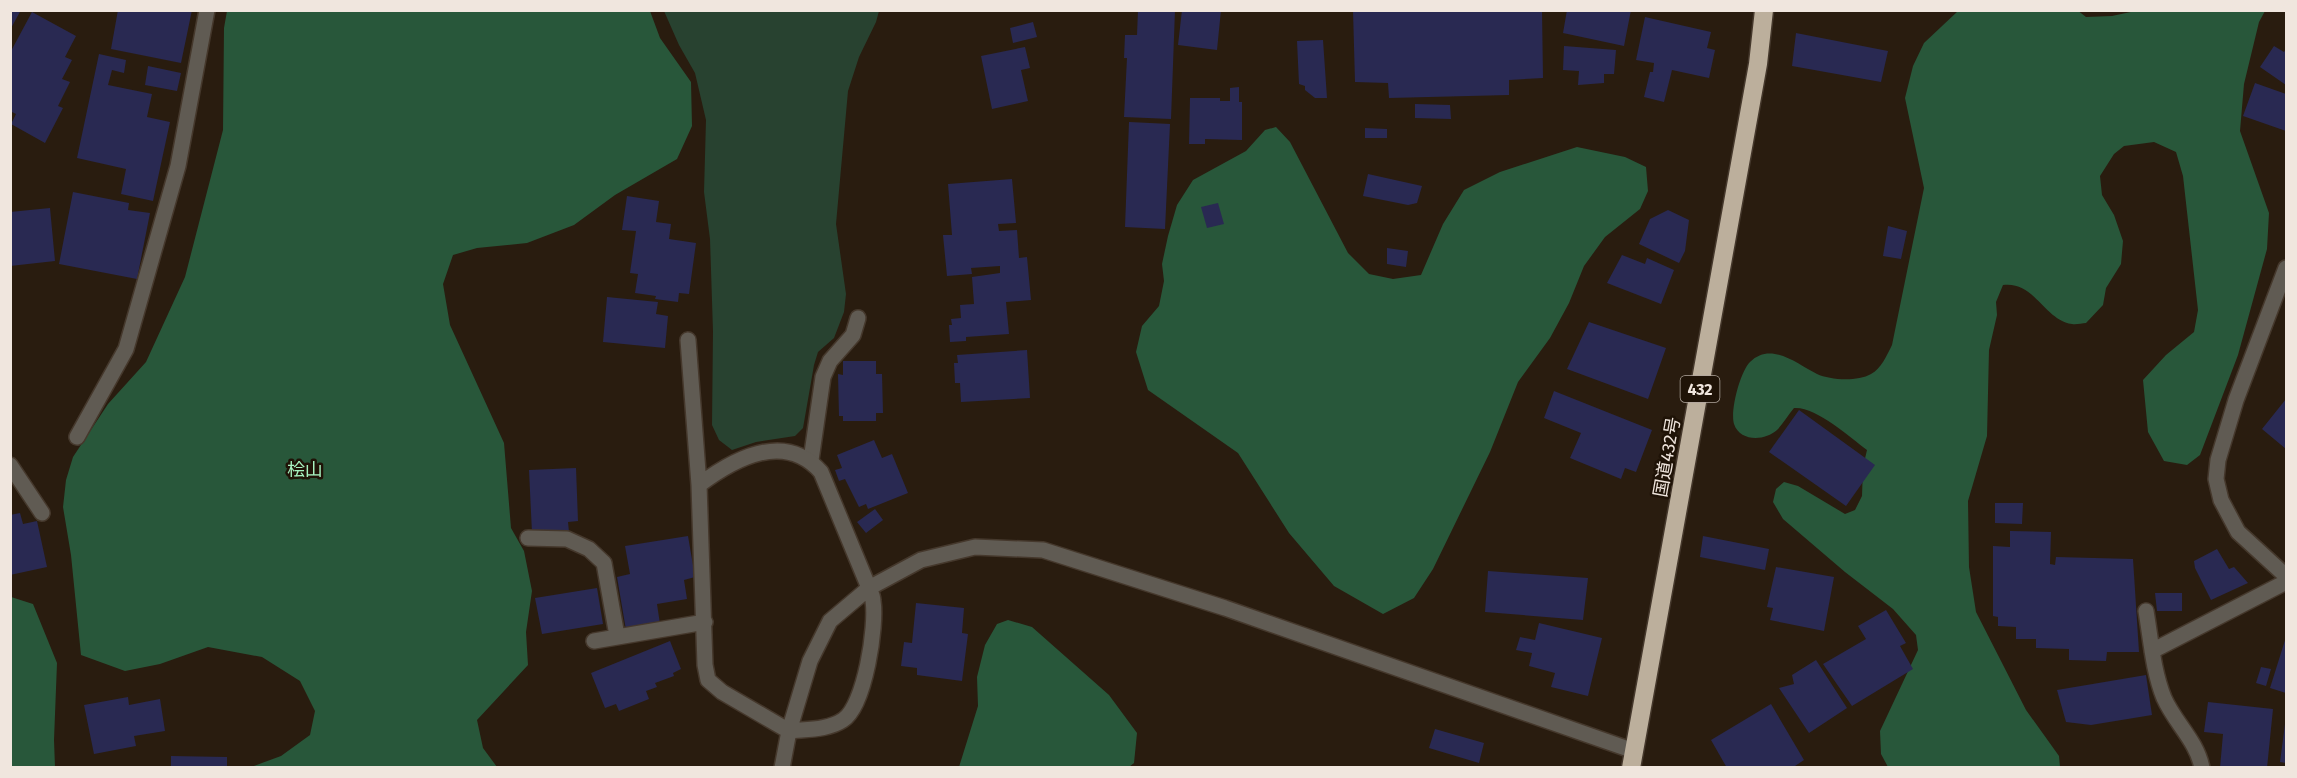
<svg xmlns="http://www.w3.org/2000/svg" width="2297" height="778" viewBox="0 0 2297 778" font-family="'Fira Sans','Noto Sans JP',sans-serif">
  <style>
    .green { fill: #284230 }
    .forest { fill: #28573a }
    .building { fill: #292952 }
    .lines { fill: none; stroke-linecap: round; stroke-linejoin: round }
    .lane-casing { stroke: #45382c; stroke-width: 18 }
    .street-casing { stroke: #45382c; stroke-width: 18 }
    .highway-casing { stroke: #45382c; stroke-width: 21 }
    .lane { stroke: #605b53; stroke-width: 15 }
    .street { stroke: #605b53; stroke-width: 15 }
    .highway { stroke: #bcaf9c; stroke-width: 18 }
    .labels { text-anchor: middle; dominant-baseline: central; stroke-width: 5; stroke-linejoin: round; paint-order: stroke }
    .shield { fill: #1f1307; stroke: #b1a79e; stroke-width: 1.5 }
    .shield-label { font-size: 16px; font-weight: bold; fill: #f0e6de }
    .street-label { font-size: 18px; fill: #f0e6de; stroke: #1f1307 }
    .park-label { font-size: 18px; fill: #a7f2c0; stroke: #1f1307 }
  </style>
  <rect width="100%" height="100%" fill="#291c0f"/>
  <path class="green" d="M664,11h215l-3,11 -17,35 -11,34 -12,133 10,70 -2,18 -10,26 -16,14 -4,13 -11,63 -8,8 -39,6 -24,8 -13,-10 -7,-15 1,-94 -3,-92 -6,-47 2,-72 -11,-47 -16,-28z"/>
  <path class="forest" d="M2077,10l9,7 26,-1 28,-6 125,1 -6,11 -15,62 -4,47 29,82 -2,36 -29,106 -38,100 -13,10 -23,-4 -16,-29 -5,-52 23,-25 28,-23 4,-22 -15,-134 -7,-24 -22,-10 -30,4 -10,8 -14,22 2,19 12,20 9,26 -2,23 -15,24 -3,17 -17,18c-4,0 -10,2 -14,1 -29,-5 -37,-43 -69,-39l-7,17 1,13 -8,35 -2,86 -19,65 1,66 7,45 50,98 33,46 1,11h-172l-7,-13 -1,-23 38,-81 -2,-15 -23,-26 -48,-37 -62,-53 -10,-17 3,-13 8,-7 14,4 47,28 10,-4 7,-14 1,-29 4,-17c-17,-13 -52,-44 -73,-42 -6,7 -11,16 -17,22 -12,11 -37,12 -43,-6 -4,-13 6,-52 16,-62 21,-21 47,2 67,12 13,6 40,8 54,0 10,-5 16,-19 21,-29l32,-157 -19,-90 8,-32 11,-23 34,-32z
    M227,11h423l10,27 31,44 1,44 -15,33 -62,36 -41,30 -47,18 -50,5 -24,7 -10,29 7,41 54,118 7,85 13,23 8,40 -6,41 2,33 -51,55 6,28 14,19h-246l30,-11 29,-21 5,-24 -15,-30 -38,-24 -54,-10 -48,17 -35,7 -44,-16 -10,-100 -8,-48 3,-27 7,-23 35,-53 38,-42 39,-85 38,-147 1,-102z
    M1276,127l14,15 58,111 21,21 24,5 28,-4 22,-51 21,-34 36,-18 77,-25 48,10 21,10 2,24 -8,18 -35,28 -21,29 -15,37 -19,35 -32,44 -28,70 -57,117 -19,29 -31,16 -49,-28 -45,-53 -51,-80 -90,-63 -12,-38 6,-26 17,-20 5,-25 -2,-17 6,-28 9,-31 16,-25 53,-29 19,-21z
    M11,597l22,7 24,59 -3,77 1,27h-44z
    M1008,620l24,7 77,68 28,38 -3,30 -5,4h-170l19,-61 -1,-29 8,-32 12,-21z"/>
  <path class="building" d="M10,10h11l-11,20z
    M118,10h74l-11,53 -70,-14z
    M1138,10h37l-4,109 -47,-2 3,-59h-3l1,-23h12z
    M1182,10h39l-4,40 -39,-5z
    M1353,10h189l1,68 -34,2v15l-120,3 -1,-15 -33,-1z
    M1567,10h64l-7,36 -61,-13z
    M32,12l44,24 -11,21 7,3 -10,19 8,3 -12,24 5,2 -18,35 -34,-19 5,-10 -6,-3v-58z
    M1645,17l66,15 -4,16 8,2 -6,28 -37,-8 -8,32 -20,-5 6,-25h3l1,-9 -18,-3z
    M1033,22l4,15 -24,6 -3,-15z
    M1796,33l92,18 -7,31 -89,-16z
    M1323,40l4,58h-12l-10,-8v-4l-6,-2 -2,-43z
    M1564,46l52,4 -2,24h-10v9l-26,2 1,-14 -16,-1z
    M2274,46l10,6 2,-3v36l-26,-18z
    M1025,47l5,21 -9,2 7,31 -36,8 -11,-53z
    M99,54l27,6 -2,13 -12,-3 -4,15 44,9 -5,23 23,5 -17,79 -32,-7 5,-25 -49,-11z
    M148,66l33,7 -4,18 -32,-6z
    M2255,83l31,11v37l-43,-15z
    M1239,87v15h3v38l-37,-1v5h-16l1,-46h30v3h10v-13z
    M1415,104l35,1 1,14 -36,-1z
    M1129,122l41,2 -5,105 -40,-2z
    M1365,128l22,1v9h-22z
    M1368,174l54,12 -5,17 -9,2 -45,-9z
    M1012,179l4,44 -18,1 1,7 18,-1 2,28 8,-1 4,43 -25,2 3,32 -43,3v4l-16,1 -1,-17h3l-1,-6 10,-1 -1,-13 14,-1 -2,-27 28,-4v-7l-29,2 1,6 -25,2 -4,-41h9l-4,-51z
    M73,192l56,11 -1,7 22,3 -13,66 -78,-15z
    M627,196l32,5 -3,21 15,2 -2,15 27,4 -7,51 -10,-1 -1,9 -23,-3 1,-3 -21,-3 3,-19 -8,-1 6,-42 -14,-1z
    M1218,203l6,21 -17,4 -6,-21z
    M50,208l5,53 -45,5v-54z
    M1668,210l21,10 -4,31 -6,12 -40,-19 11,-25z
    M1888,226l19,5 -6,28 -18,-3z
    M1387,248l21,3 -2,16 -19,-3z
    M1622,255l23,9 2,-6 27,12 -13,34 -54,-21z
    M607,297l51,5 -2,12 12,2 -3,32 -62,-6z
    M1589,322l77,26 -18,51 -81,-30z
    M1027,350l3,48 -69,4 -1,-19h-5l-1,-20h4l-1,-8z
    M843,361h33v13h6l1,39h-7v8h-33v-5h-4l-1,-42 5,1z
    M1554,391l98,39 -16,42 -11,-4 -4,11 -51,-21 11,-25 -37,-15z
    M2286,399v50l-24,-20z
    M1799,410l76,55 -29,41 -77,-54z
    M874,440l8,18 10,-4 16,39 -40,16 -2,-5 -7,3 -14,-28 -6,2 -4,-11 7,-2 -5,-13z
    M576,468l2,53 -10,1 1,10 -37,1 -3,-63z
    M1995,503h28l-1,21 -27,-1z
    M875,509l8,11 -17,13 -9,-11z
    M20,513l3,11 14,-3 10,46 -37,8v-60z
    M2010,531l41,1 -1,32 5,1 1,-8 77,2 6,93h-32l-1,9 -37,-1v-11l-33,-1v-9h-20v-12l-18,-1v-9l-5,-1v-70l17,1z
    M688,536l7,41 -11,3 3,19 -30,5 3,20 -34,6 -9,-53 13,-3 -5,-28z
    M1703,536l66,13 -4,21 -65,-13z
    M2217,549l12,20 5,-2 14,16 -37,17 -16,-32 -1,-7z
    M1776,567l58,10 -10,54 -54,-11 3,-12 -6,-1z
    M1488,571l100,7 -5,42 -98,-8z
    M597,588l6,36 -61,10 -7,-36z
    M2155,593h27v18h-25z
    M916,603l48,5 -2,25 6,1 -6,47 -45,-6v-7l-16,-2 3,-24 8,1z
    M1886,610l20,33 -6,3 13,23 -61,37 -29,-42 43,-25 -8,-13z
    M1539,623l63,15 -14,58 -37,-9 4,-14 -26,-7 3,-13 -16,-3 4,-13 15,3z
    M2286,637v56l-16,-5z
    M670,641l11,28 -8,4 1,3 -19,7 2,4 -11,4 3,8 -30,12 -3,-7 -11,4 -14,-35z
    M1816,660l31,48 -38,25 -30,-45 15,-4 -2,-9z
    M2261,667l10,2 -5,17 -10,-3z
    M2146,675l6,40 -61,10 -25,-3 -9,-32z
    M128,697l1,8 31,-6 5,32 -31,5 2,10 -42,8 -10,-49z
    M2208,702l65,7 -6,59h-47l3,-34 -19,-2z
    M1771,704l33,56 -12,8h-65l-16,-28z
    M2285,724h1v39l-6,-1z
    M1435,729l49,14 -5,20 -50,-15z
    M171,756l56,1v11h-56z"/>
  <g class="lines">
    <g class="lane-casing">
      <path id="lane" d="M811,460l12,-83 7,-16 23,-26 5,-17"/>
    </g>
    <g class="street-casing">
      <path id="street" d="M2286,268l-50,132 -18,60 -2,19 5,21 17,32 48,44
        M688,340l11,145 6,180 3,15 14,12 67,39 -7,37
        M77,437l49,-88 52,-183 29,-156
        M10,465l32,48
        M699,485c36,-27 86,-54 122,-13l48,116c2,4 4,9 4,13 4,24 -8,105 -30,119 -15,10 -36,9 -54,11l21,-70 20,-40 39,-33 52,-28 54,-13 68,3 182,58 409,143
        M528,538l39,1 22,10 15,14 13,73
        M2146,611c5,29 7,60 18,87 11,25 33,43 38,70
        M594,641l111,-19
        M2152,651l134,-69"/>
    </g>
    <g class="highway-casing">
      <path id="highway" d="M1631,768l127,-704 6,-54"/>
    </g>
    <use href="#lane" class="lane"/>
    <use href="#street" class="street"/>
    <use href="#highway" class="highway"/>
  </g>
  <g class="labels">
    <rect class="shield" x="1680.5" y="376" width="39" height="26" rx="4.5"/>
    <g class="shield-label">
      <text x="1700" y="389">432</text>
    </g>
    <g class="street-label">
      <text transform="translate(1667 457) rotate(-80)">国道432号</text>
    </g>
    <g class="park-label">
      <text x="305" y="470">桧山</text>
    </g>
  </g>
  <rect width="2297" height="778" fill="none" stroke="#f0e6de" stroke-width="24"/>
</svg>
